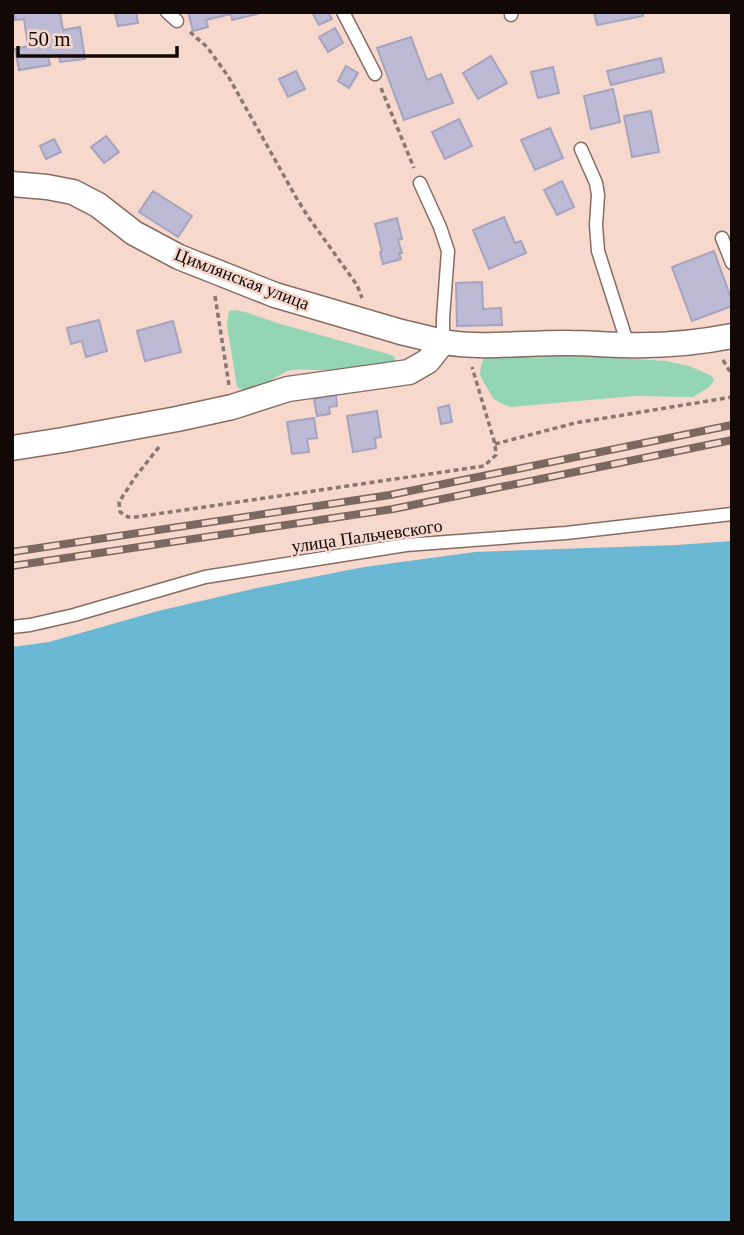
<svg xmlns="http://www.w3.org/2000/svg" width="744" height="1235" viewBox="0 0 744 1235" font-family="Georgia,serif">
  <style>
    .green { fill: #94d5b5 }
    .water { fill: #6bb8d5 }
    .building { fill: #bcbad5; stroke: #a6a3be; stroke-width: 2 }
    .lines { fill: none; stroke-linecap: round; stroke-linejoin: round }
    .service-casing { stroke: #876c62; stroke-width: 15 }
    .minor-casing { stroke: #876c62; stroke-width: 27 }
    .path { stroke: #8c7770; stroke-width: 3.5; stroke-dasharray: 5 3.5; stroke-linecap: butt }
    .service { stroke: #fff; stroke-width: 12 }
    .minor { stroke: #fff; stroke-width: 24 }
    .rail-casing { stroke: #7b6861; stroke-width: 8 }
    .rail { stroke: #f7d8cd; stroke-width: 5; stroke-dasharray: 16; stroke-linecap: butt }
    .labels { text-anchor: middle; dominant-baseline: central; stroke-width: 5; stroke-linejoin: round; paint-order: stroke }
    .street-label { font-size: 18px; fill: #120906; stroke: #f7d8cd }
  </style>
  <rect width="100%" height="100%" fill="#f7d8cd"/>
  <path class="green" d="M236,310l9,2 32,11 111,31 6,2 2,6 -10,7c-22,0 -44,1 -66,1 -9,0 -20,-1 -28,0 -20,4 -34,29 -55,17l-10,-62 2,-14z
    M495,354h67l104,7 23,5 23,10 2,5 -5,6 -16,10 -58,-1 -124,11 -11,-4 -7,-5 -10,-17 -3,-6 1,-10 3,-7z"/>
  <path class="water" d="M732,541v682h-720v-576l37,-5 109,-31 99,-23 107,-21 111,-15 202,-7z"/>
  <path class="building" d="M14,12h46l3,18 17,-3 5,32 -25,3 -1,-7 -11,2 2,8 -31,5 -4,-21 13,-3 -4,-27 -9,1z
    M136,12l2,11 -20,3 -3,-13z
    M188,12h68l1,2 -25,6 -1,-6 -25,6 2,7 -15,4z
    M312,12h16l4,7 -13,6z
    M594,12h49v4l-46,9z
    M335,28l8,15 -15,9 -9,-15z
    M411,37l16,43 14,-6 12,29 -49,17 -27,-72z
    M491,56l16,27 -29,16 -15,-26z
    M661,58l3,14 -53,13 -4,-14z
    M346,66l12,7 -9,15 -11,-7z
    M553,67l6,26 -21,5 -7,-26z
    M296,71l9,18 -17,8 -9,-18z
    M613,89l7,33 -29,7 -7,-33z
    M651,111l8,41 -27,5 -8,-41z
    M459,119l13,27 -27,13 -13,-27z
    M550,128l13,30 -28,12 -14,-30z
    M106,136l13,16 -15,11 -13,-16z
    M54,139l7,13 -15,7 -6,-13z
    M562,181l12,26 -17,8 -13,-25z
    M153,191l39,25 -14,21 -39,-25z
    M504,217l11,26 6,-2 5,12 -37,16 -16,-39z
    M397,218l5,21 -4,1 4,13h-3l2,6 -18,5 -3,-12 2,-1 -7,-27z
    M714,251l18,50v5l-40,15 -20,-54z
    M482,282l1,27 18,-1 1,17 -45,1 -1,-43z
    M99,320l8,31 -21,6 -4,-16 -11,3 -4,-16z
    M173,321l8,31 -36,9 -8,-30z
    M336,395l1,11 -8,1 1,7 -13,2 -3,-17z
    M449,405l3,17 -11,2 -3,-16z
    M377,411l4,26 -6,1 1,10 -23,4 -6,-36z
    M314,418l3,20 -10,1 2,13 -17,2 -5,-32z"/>
  <g class="lines">
    <g class="service-casing">
      <path id="service" d="M167,12l10,9
        M343,12l32,62
        M511,15l1,-3
        M581,149l15,34 2,12 -2,30 2,26 30,94
        M420,183l20,44 8,24 -5,67v24
        M722,238l10,25
        M12,627l18,-2 44,-10 131,-38 201,-32 160,-12 166,-19"/>
    </g>
    <g class="minor-casing">
      <path id="minor" d="M12,184l35,3 26,5 25,13 36,28 45,24 96,38 126,37 42,10
        M12,448l51,-8 114,-21 55,-12 56,-18 121,-17 19,-11 15,-19c43,7 85,0 128,1 18,0 36,2 54,2 35,1 72,-2 107,-9"/>
    </g>
    <path class="path" d="M190,32l17,15 21,29 69,123 12,19 48,67 5,13
      M381,88l33,80
      M215,296l14,89
      M723,360l9,15
      M495,444l80,-21 157,-26
      M159,447l-23,29 -17,26 1,10 8,5h8l348,-51 12,-11 -1,-11 -23,-77"/>
    <use href="#service" class="service"/>
    <use href="#minor" class="minor"/>
    <g class="rail-casing">
      <path id="rail" d="M12,552l378,-57 342,-70
        M12,566l381,-57 339,-69"/>
    </g>
    <use href="#rail" class="rail"/>
  </g>
  <g class="labels">
    <g class="street-label">
      <text transform="translate(242 279) rotate(21)">Цимлянская улица</text>
      <text transform="translate(367 536) rotate(-8)">улица Пальчевского</text>
    </g>
  </g>
  <rect width="744" height="1235" fill="none" stroke="#120906" stroke-width="28"/>
  <path d="M18 46v10h159v-10" fill="none" stroke="#120906" stroke-width="3.5"/>
  <text x="28" y="46" font-size="21" fill="#120906" stroke="#f7d8cd" stroke-width="5" paint-order="stroke">50 m</text>
</svg>
